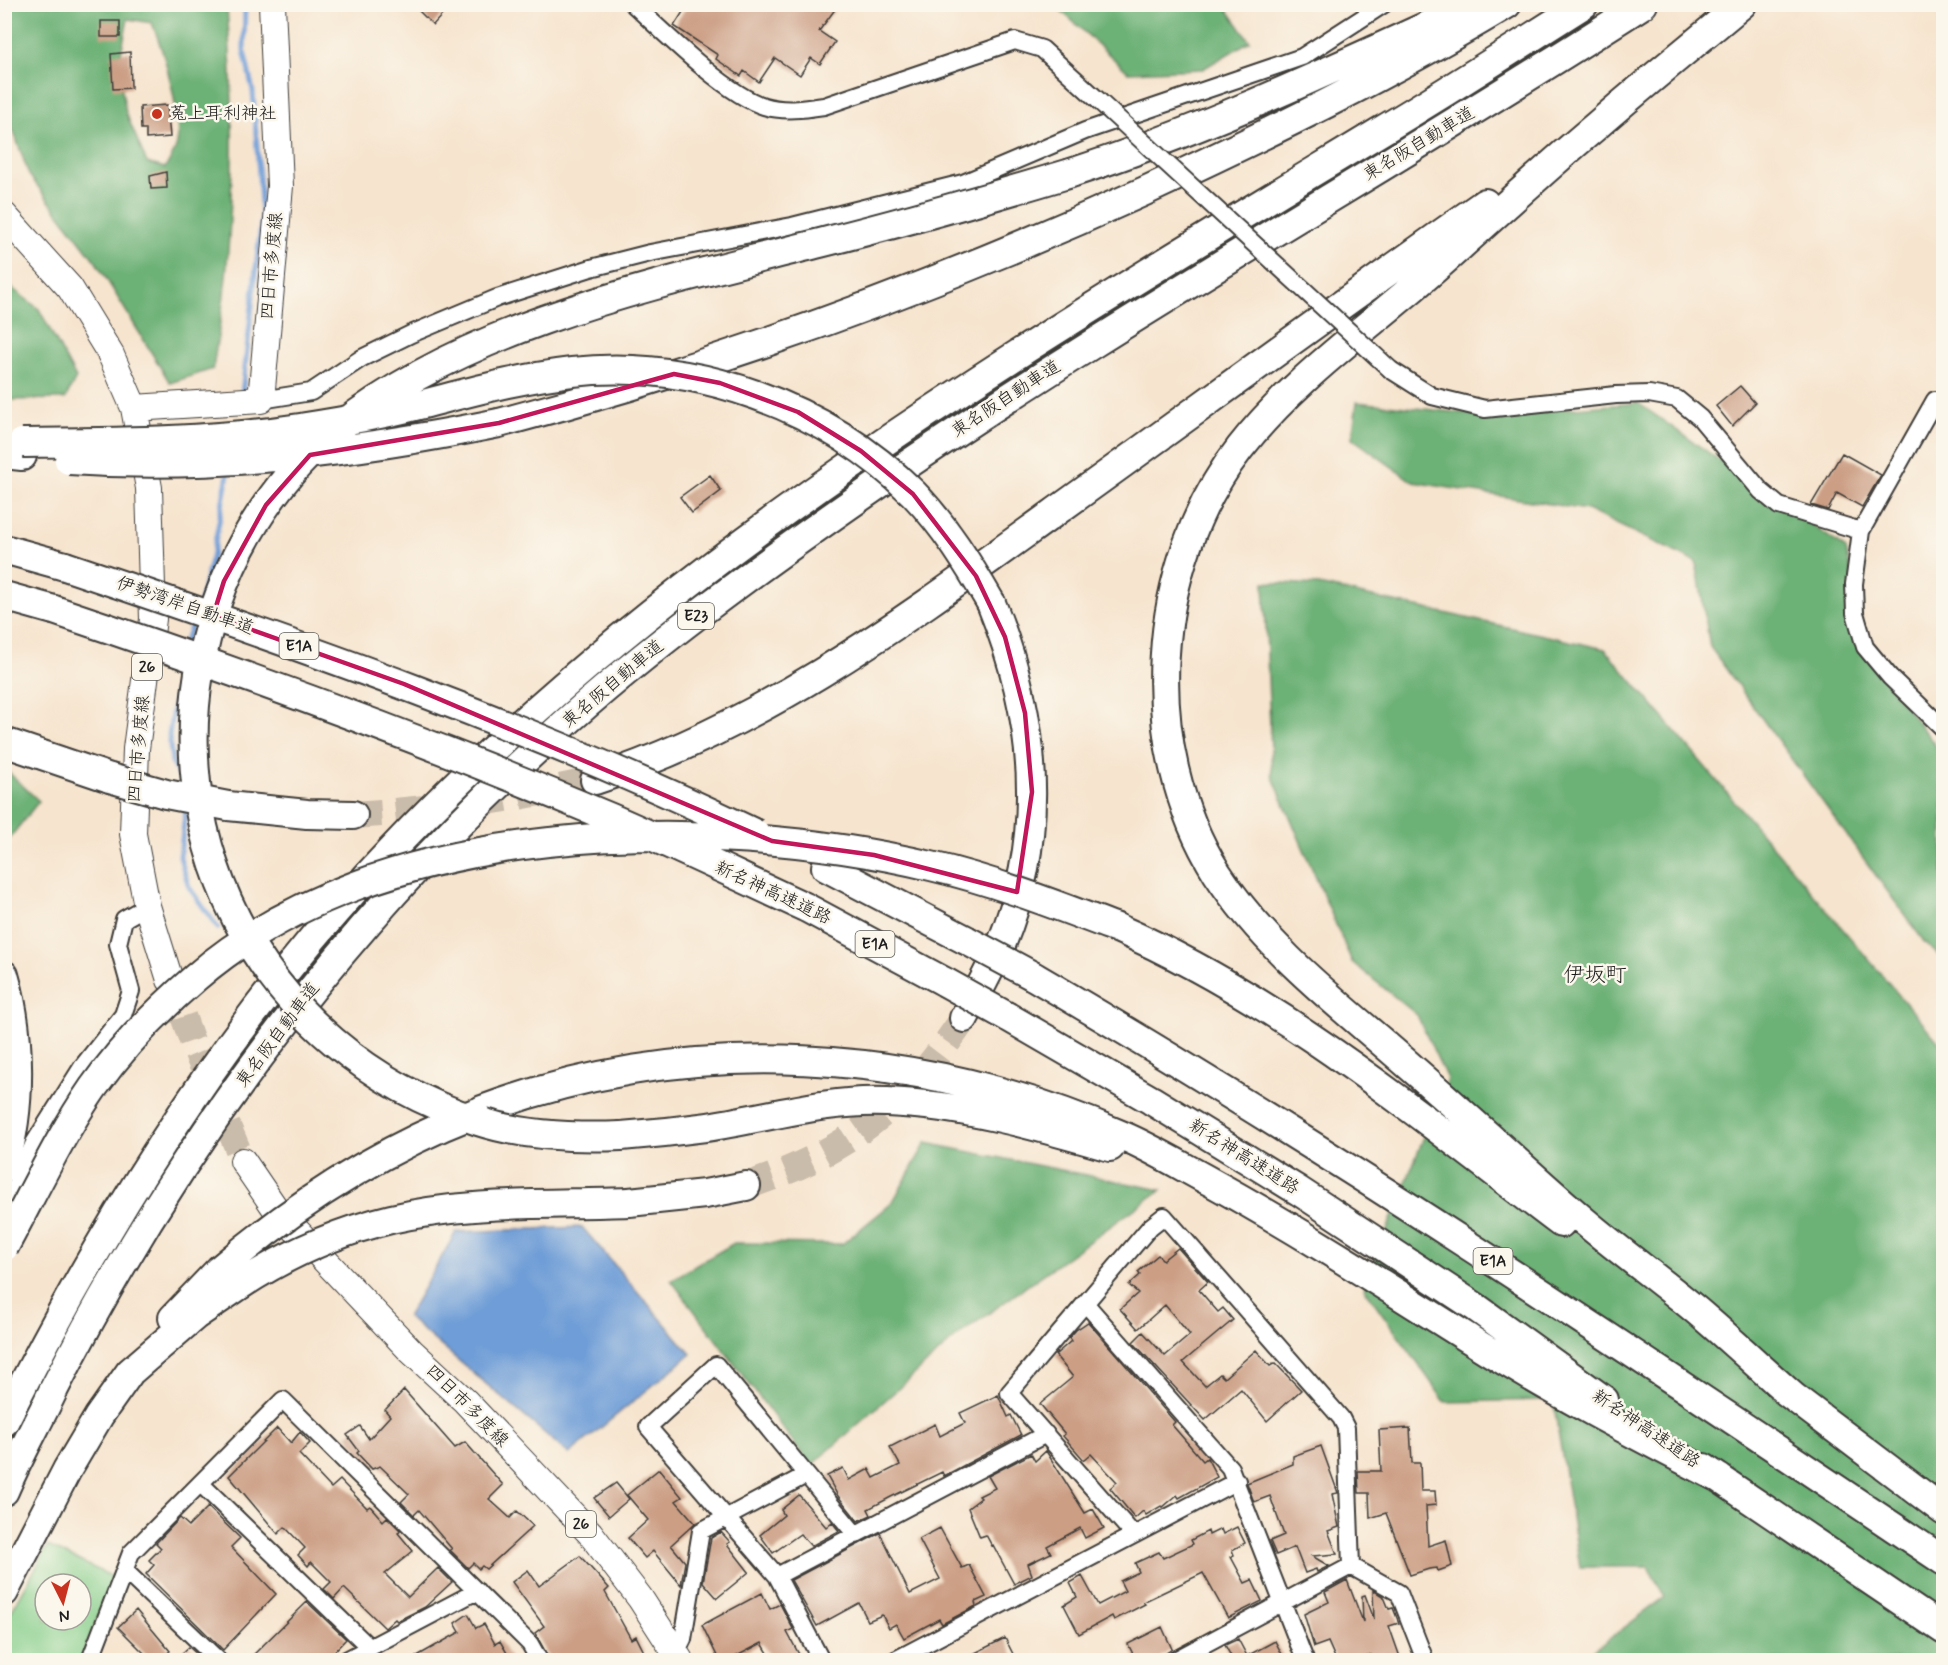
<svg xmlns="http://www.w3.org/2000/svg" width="1948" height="1665" viewBox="0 0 1948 1665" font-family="Mynerve,'Klee One',sans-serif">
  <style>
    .green { fill: #85ce8a; stroke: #507553; stroke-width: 1.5; fill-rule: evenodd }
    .forest { fill: #6cb176; stroke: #446649; stroke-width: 1.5; fill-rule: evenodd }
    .water { fill: #6e9dd7; stroke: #455c7a; stroke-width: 1.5 }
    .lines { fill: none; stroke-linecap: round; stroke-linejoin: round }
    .stream { stroke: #6e9dd7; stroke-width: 5 }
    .building { fill: #cc9f85 }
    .primary-tunnel { stroke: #cabcaa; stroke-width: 26; stroke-dasharray: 26 13; stroke-linecap: butt }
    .motorway-tunnel { stroke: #cabcaa; stroke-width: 28; stroke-dasharray: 28 14; stroke-linecap: butt }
    .minor-casing { stroke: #3d3a37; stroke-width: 20 }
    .primary-casing { stroke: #3d3a37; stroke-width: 28 }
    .motorway-casing { stroke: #3d3a37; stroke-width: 32 }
    .minor { stroke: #fff; stroke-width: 16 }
    .primary { stroke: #fff; stroke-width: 26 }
    .motorway { stroke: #fff; stroke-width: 28 }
    .minor-bridge-casing { stroke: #3d3a37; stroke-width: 20; stroke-linecap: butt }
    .motorway-bridge-casing { stroke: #3d3a37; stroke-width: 32; stroke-linecap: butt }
    .minor-bridge { stroke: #fff; stroke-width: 16 }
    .motorway-bridge { stroke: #fff; stroke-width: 28 }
    .marked { fill: none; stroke: #c2185b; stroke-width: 4.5; stroke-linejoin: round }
    .poi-dot { fill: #c8321e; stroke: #fbf7ec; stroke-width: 2 }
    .labels { text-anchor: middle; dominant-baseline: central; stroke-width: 5; stroke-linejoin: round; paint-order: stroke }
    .shield { fill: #fbf7ec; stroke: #5f5e5a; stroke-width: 1.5 }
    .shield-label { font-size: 16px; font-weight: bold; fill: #1c1c1c }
    .poi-label { font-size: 18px; fill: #1c1c1c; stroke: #fbf7ec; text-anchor: start }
    .street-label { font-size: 18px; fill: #1c1c1c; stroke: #fbf7ec }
    .quarter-label { font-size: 21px; fill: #1c1c1c; stroke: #fbf7ec }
  </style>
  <rect width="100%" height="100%" fill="#fbf7ec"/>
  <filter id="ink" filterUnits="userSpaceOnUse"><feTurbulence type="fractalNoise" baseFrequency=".0167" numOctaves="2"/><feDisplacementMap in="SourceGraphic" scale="12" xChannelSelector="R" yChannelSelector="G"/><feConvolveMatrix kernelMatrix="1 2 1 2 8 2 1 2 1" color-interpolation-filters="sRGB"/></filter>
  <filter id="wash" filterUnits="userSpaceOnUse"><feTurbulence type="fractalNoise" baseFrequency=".008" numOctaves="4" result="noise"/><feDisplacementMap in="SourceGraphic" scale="24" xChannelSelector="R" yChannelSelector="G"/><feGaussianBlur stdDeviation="1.35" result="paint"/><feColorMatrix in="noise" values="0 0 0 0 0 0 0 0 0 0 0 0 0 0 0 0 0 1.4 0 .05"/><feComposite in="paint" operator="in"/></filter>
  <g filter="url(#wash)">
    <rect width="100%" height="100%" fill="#f6e4ce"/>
    <path class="green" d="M48,1546l65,31 -32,83h-76v-37zM45,1584h36v36h-36z"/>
    <path class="forest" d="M223,4l4,4c7,84 7,172 0,256 -2,35 -9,70 -14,105l-43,14 -74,-121 -67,-87 -24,-68v-102zM128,19l24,4c12,29 29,88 25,120 -1,8 -8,18 -12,25l-18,-5 -21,-50 -8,-45z
      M1055,5h169l26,36 -47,28 -75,3z
      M4,282l35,27 37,69 -11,21 -60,1z
      M1357,402l126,13 155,-12 208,146 25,113 72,93v204l-18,-16 -215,-296 -14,-85 -109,-52 -174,-28 -61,-44z
      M1264,582l55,3 286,64 338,398v613h-362l84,-63 -17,-30h-68l-27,-167 -108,2 -81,-114 83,-209 -30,-64 -65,-53 -80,-187z
      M5,769l34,32 -34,43h-1z
      M926,1143l235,47 -201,144 -149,132 -140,-186 63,-37 108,1 50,-41z"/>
    <path class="water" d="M582,1227l109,127 -122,100 -162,-137 49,-85z"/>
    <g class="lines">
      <path class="stream" d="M242,394l20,-178 -9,-125 -9,-41 1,-46
        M200,603l13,-50 16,-84
        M184,645l10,-25
        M180,663l-11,72 3,27 13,26
        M186,806l-6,51 9,30 29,41"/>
    </g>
    <g id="blocks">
      <path class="building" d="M412,4h40l-19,21z
        M688,4h151l-20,27 16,11 -15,22 -9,-6 -11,17 -25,-17 -16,24 -15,-11 -3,5 -25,-17 2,-4 -44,-29z
        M101,21h19v16h-19z
        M130,52l1,36 -18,1 -2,-35z
        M167,105l3,32 -24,2v-10h-5l-1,-22z
        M166,172l1,16 -16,1 -1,-13z
        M1740,386l15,17 -23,23 -16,-20z
        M1842,453l39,22 -19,32 -25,-14 -9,17 -17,-5z
        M710,475l11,16 -29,22 -12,-16z
        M1178,1248l30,34 -9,8 19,22 5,-4 10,12 -50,42 22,24 15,-12 4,4 32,-28 14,16 5,-3 26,27 -34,31 -26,-32 -36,31 -72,-78 10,-10 22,24 25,-21 -25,-30 -27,24 -18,-20 18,-16 -9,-8 11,-10 -2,-3 20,-17 5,5z
        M1088,1322l87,100 -3,3 31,36 4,-3 10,19 -38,21 -2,-3 -14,12 -2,-1 -15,9 -3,-4 -8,7 -25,-30 7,-6 -26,-28 -7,6 -21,-24 2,-2 -25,-30 33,-27 -18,-22 16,-14 -2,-3 7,-8z
        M404,1390l51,58 10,-6 38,43 -14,14 21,19 7,-7 16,15 -47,43 -4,-3 -3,3 -6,-6 -5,5 -18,-18 2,-1 -33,-39 -5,5 -13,-13 8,-8 -29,-28 -8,3 -15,-16 2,-2 -12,-16 13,-9 9,13 21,-23 -5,-6z
        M998,1395l10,22 3,-2 10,20 -77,41 -2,-4 -51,25 -23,12 3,6 -13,6 -20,-25 -11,-20 16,-8 6,12 20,-11 5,9 26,-13 -10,-18 45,-23 5,12 25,-13 -5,-10z
        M277,1428l14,15 9,-11 10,11 -11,11 32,34 9,-8 27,28 3,-2 13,15 4,-4 13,13 -2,3 15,18 -28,23 23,23 30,-29 14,14 -27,25 -28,14 -2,-2 -10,9 -41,-40 -10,11 -10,-10 7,-7 -20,-20 -3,4 -10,-11 7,-7 -20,-21 -7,7 -49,-58z
        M1410,1428l2,35h8l1,28h14l1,14 -10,1 2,40 18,-6 6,26 -14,5 -1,-3 -8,1 -19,6 -24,-62 -16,5 -1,-25h-10l-1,-22h23l-2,-41z
        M1321,1446l17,47 -6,1 7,33 -11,4 9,23 -25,2 17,10 -12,6 -1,-3 -11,4 -10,-26 -19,8 -6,-14 14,-6 -14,-39 -16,6 -7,-19 46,-19v-8z
        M1046,1451l39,62 8,-4 11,19 -19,10 -5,-10 -33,18 4,7 -23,11 4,11 -18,9 -21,-39 -1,1 -6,-11 -6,2 -12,-29 13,-10 -2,-2 16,-8 -7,-12 43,-22 4,7z
        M659,1469l23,28 -6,4 19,22 -24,22 14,17 -4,23 -28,-34 -8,7 -17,-20 20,-18 -21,-25z
        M616,1483l13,16 -20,17 -15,-18z
        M799,1495l27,32 6,-5 7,9 -28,15 -11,-12 -27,19 -13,-18 24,-20 -3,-5z
        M208,1507l32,31 -9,9 45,47 -53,56 -77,-76 8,-9 -5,-5 12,-12 -5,-5 24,-25 9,8z
        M1237,1527l8,16 -13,7 2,5 -3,2 14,26 7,-3 10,21 -34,17 -25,-45 -60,29 2,2 -31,16 -2,-4 -33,18 -15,-29 13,-8 -7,-14 12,-7 16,29 27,-14 -5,-10 19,-9 -4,-9 24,-11 4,6 30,-14 -2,-4 17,-9 1,4 12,-6 2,5z
        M940,1528l22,40 7,-3 17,32 -11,5 1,4 -34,18 -3,-5 -35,19 -8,-14 -7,4 -7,-13 -14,6 -9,-18 -42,23 -26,-46 89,-47 30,61 30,-15 -21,-40z
        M721,1532l9,10 -3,2 22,28 -32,26 -14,-16 8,-44z
        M580,1556l29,32 -4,4 26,47 5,-3 8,16 -5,3 3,5h-92l-15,-27 9,-7 -32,-44 16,-12 11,16z
        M1347,1580l16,42 -1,-26 3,-1 9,24 -1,-29 11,7 5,12 4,-1 6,15 -10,3 12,34h-29l-1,-5 -13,5h-22l-8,-18 -14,5 -10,-33 25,-12 -4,-10z
        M762,1593l8,16 10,-5 13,25 -6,3 15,28h-30l-10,-17 -33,17h-10l-17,-35z
        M307,1602l39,37 -20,21h-78z
        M136,1610l34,41 -10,9h-9l-33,-33z
        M468,1614l8,14 8,-4 11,20 5,-3 11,19h-101l50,-28 -5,-9z
        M1162,1627l10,22 -16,11h-20l-8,-16z
        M1005,1638l11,22h-55z
        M1238,1639l9,17 28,-15 10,19h-52l-8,-15z
        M189,1647l14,13h-29z"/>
    </g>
  </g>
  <g filter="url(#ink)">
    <use href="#blocks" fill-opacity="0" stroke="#3d3a37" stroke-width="1.5"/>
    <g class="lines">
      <path class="primary-tunnel" d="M170,980l26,72 47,109"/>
      <path class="motorway-tunnel" d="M353,815c83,-5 162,-16 242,-35
        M746,1186c102,-34 159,-79 218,-168"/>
      <g class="minor-casing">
        <path id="minor" d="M633,4c29,27 95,92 131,102 20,6 40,3 60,0l191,-65 27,8 57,52
          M1391,370l41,26 53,13 131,-14 33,-1 28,5 23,19 61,73 18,15 82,25
          M261,400l50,-8 51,-34 49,-24 86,-36 94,-30 59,-15 142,-27 171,-43 122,-52 217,-74 82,-53
          M1935,400l-74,131 -7,53 1,29 10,34 25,30 54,52
          M4,1214l30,-71 48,-76 41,-52 8,-24 -13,-47 6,-25 23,-13
          M1085,1303l145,165 75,192
          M201,1484l169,164
          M1133,1534l-124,-141 141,-166 14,-11 177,202 5,10 5,138
          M1351,1566l48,27 26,67
          M125,1571l93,89
          M777,1576l269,-142
          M676,1653l7,-14 18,-108 105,-56
          M90,1660l41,-107 152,-153 247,244 9,16
          M346,1660l131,-69
          M821,1660l-44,-84 -129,-149 68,-62 140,170
          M895,1660l342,-179
          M1175,1660l176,-94"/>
      </g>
      <g class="primary-casing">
        <path id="primary" d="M4,215l66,73 41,67 23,53 15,80 4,131 -17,130 -3,85 14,72 23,74
          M134,408l127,-8 19,-214 -8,-182
          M243,1161l32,47 136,143 54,50 125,132 50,65 40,62"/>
      </g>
      <g class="motorway-casing">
        <path id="motorway" d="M1742,4c-49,41 -99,81 -147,123 -61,51 -119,107 -180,159 -60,51 -126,99 -175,162 -91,117 -102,299 -23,425 51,79 126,134 196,196 55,48 109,98 164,146 39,34 81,63 120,96 34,29 67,60 100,89
          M1071,173c139,-45 270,-108 402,-168
          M499,423c222,-58 437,-137 646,-232 123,-57 246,-117 362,-187
          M4,454l18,2
          M4,549l61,17
          M4,596l50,14
          M4,742l106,36
          M595,780c170,-55 313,-162 456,-265 145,-104 288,-210 434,-312
          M228,806l79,8 46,1
          M826,867l140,73
          M805,907l140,75
          M1117,928c164,72 302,188 444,295
          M4,975c17,58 18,134 0,192
          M1033,976c312,182 611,384 911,585
          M1008,1017l143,83 148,91 175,115 130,94
          M964,1018c13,-24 26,-48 37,-73 47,-114 35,-231 -10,-342
          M482,1110c209,-78 437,-63 639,25 31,13 60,31 90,47 89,49 174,104 260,158 80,51 164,95 248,138
          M621,1136c28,-2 57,-5 86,-9 59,-9 120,-28 180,-25 76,3 151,24 223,45
          M629,1202l76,-8 41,-8
          M173,1318l46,-48
          M1783,1389l161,122
          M4,1422c86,-172 186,-337 309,-484 291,-346 687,-576 1068,-807 69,-41 135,-84 203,-127
          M1704,1468l240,162
          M4,1491c15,-35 34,-68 50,-102 124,-245 294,-470 498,-654 98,-89 206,-167 314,-242 251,-174 520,-323 777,-489
          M4,1592l63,-122 32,-54 31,-44 66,-57 44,-30"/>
      </g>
      <use href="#minor" class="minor"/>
      <use href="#primary" class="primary"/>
      <use href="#motorway" class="motorway"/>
      <g class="minor-bridge-casing">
        <path id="minor-bridge" d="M1099,101l292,269"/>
      </g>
      <g class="motorway-bridge-casing">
        <path id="motorway-bridge" d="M22,443c92,-1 186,-1 278,-15 38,-6 77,-12 115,-22 52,-13 104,-28 157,-34 123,-14 255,35 342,122 31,32 55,71 77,109
          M69,460c145,10 288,-8 430,-37
          M65,566c235,79 468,161 691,268
          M54,610c188,63 374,131 557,208 65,28 129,59 194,89
          M110,778l56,16 62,12
          M966,940l67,36
          M945,982l63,35
          M621,1136c-48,2 -97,0 -143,-15 -221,-71 -336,-296 -262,-516 23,-67 65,-132 121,-176 133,-106 321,-145 483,-186 84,-21 168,-45 251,-70
          M4,1247c29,-53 55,-110 89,-159 29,-41 65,-78 102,-110 184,-160 511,-165 736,-112 64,15 125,39 186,62
          M219,1270c78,-67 161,-120 256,-157
          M240,1285c46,-30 97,-53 151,-66 77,-18 160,-14 238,-17"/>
      </g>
      <use href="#minor-bridge" class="minor-bridge"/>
      <use href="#motorway-bridge" class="motorway-bridge"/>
    </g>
  </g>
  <path class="marked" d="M674,374l46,9 78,29 63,39 52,43 63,82 29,61 20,76 7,79 -15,100 -143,-37 -102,-14 -368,-157 -191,-68 11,-35 42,-76 44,-50 189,-32z"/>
  <circle class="poi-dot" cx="157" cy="114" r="6"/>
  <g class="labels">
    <g class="shield">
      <rect x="678" y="603" width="36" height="26" rx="4.5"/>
      <rect x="279.5" y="633" width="39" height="26" rx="4.5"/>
      <rect x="132" y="654" width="30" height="26" rx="4.5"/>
      <rect x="855.5" y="931" width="39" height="26" rx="4.5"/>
      <rect x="1473.5" y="1248" width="39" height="26" rx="4.5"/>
      <rect x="566" y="1511" width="30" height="26" rx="4.5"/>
    </g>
    <g class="shield-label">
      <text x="696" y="616">E23</text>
      <text x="299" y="646">E1A</text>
      <text x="147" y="667">26</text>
      <text x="875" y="944">E1A</text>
      <text x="1493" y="1261">E1A</text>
      <text x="581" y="1524">26</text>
    </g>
    <g class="poi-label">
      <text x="169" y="114">菟上耳利神社</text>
    </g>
    <g class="street-label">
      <text transform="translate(1419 144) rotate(-31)">東名阪自動車道</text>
      <text transform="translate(272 266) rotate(-85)">四日市多度線</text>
      <text transform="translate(1006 399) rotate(-33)">東名阪自動車道</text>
      <text transform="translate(185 606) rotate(19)">伊勢湾岸自動車道</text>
      <text transform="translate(613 684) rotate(-40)">東名阪自動車道</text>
      <text transform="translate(139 749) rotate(-85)">四日市多度線</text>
      <text transform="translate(773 893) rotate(25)">新名神高速道路</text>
      <text transform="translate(278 1035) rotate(-53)">東名阪自動車道</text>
      <text transform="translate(1244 1157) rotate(32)">新名神高速道路</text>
      <text transform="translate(467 1406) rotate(45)">四日市多度線</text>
      <text transform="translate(1646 1429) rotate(34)">新名神高速道路</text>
    </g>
    <g class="quarter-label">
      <text x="1595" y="975">伊坂町</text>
    </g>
  </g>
  <rect width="1948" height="1665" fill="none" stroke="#fbf7ec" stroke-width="24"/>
  <g transform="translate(63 1602) rotate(174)"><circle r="28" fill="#fbf7ec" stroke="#a29f99" stroke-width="1.5"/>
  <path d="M0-4.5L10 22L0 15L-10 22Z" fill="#c8321e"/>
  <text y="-9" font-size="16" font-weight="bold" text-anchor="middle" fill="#1c1c1c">N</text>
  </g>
</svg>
